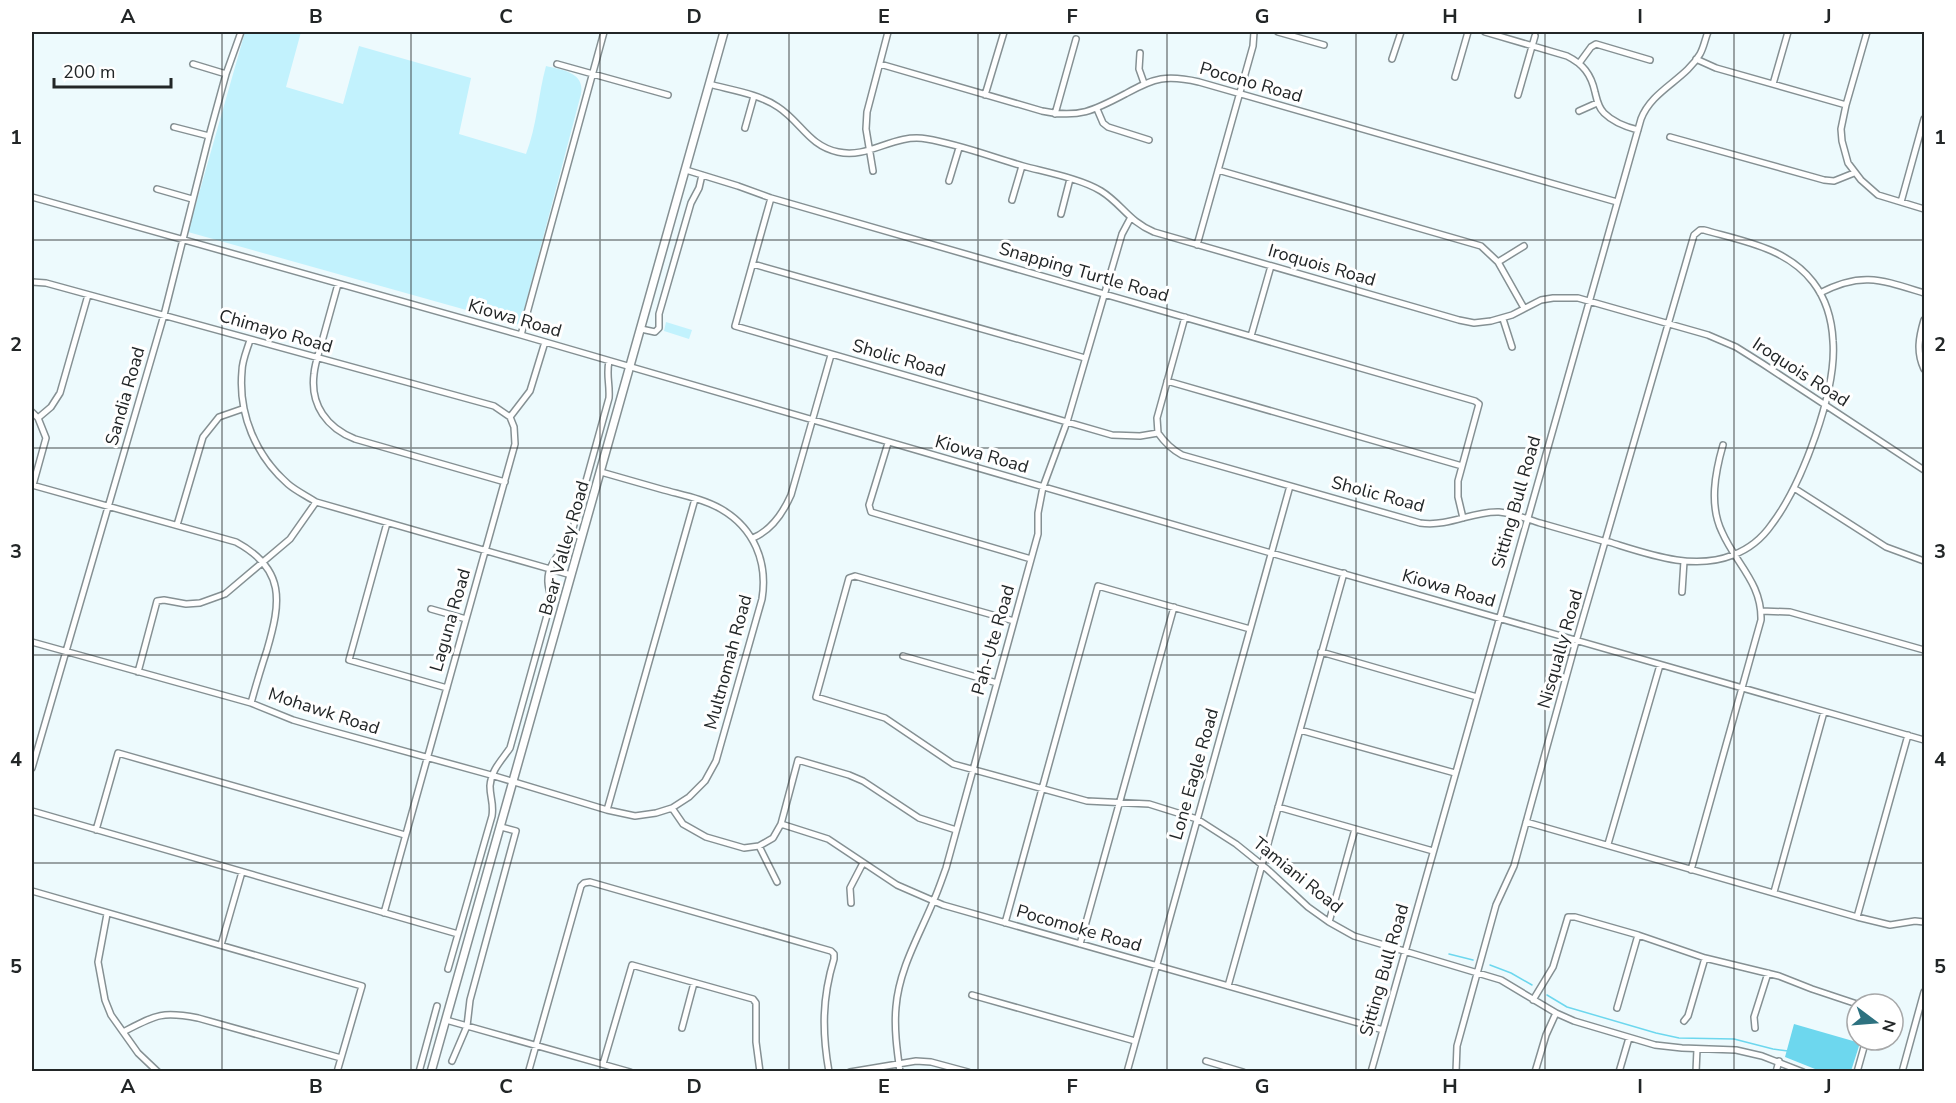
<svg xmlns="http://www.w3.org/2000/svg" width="1956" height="1103" viewBox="0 0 1956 1103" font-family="'Nunito Sans',sans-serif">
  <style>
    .green { fill: #c2f2fd }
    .water { fill: #6dd7ee }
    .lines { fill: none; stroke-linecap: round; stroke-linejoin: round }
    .stream { stroke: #6dd7ee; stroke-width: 1.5 }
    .minor-casing { stroke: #859093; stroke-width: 8 }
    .major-casing { stroke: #859093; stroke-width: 10 }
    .minor { stroke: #fff; stroke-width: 5 }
    .major { stroke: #fff; stroke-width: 7 }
    .grid { fill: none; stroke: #222627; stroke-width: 1.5; stroke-opacity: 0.55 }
    .labels { text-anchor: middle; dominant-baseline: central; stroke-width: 6; stroke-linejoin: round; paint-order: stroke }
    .street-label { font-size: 18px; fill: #222627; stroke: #fff }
    .neatline { fill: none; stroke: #222627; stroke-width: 2 }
    .grid-label { font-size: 20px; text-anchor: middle; font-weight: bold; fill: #222627 }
  </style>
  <rect width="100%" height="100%" fill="#edfafd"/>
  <path class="green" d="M245,32h56l-15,55 57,17 16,-58 112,32 -12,56 67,20c11,-28 12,-59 20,-88 16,4 39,6 35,28l-61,231 -332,-93z
    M666,322l26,8 -3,9 -25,-8z"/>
  <path class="water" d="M1794,1024l66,19 -9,28h-31l-35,-14z"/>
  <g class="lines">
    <path class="stream" d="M1449,954l24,6
      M1490,965l21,8 21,12
      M1547,995l20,12 89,26 23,5 55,1 39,10 15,2"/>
    <g class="minor-casing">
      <path id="minor" d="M1278,32l46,13
        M1485,32l82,24c16,8 24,18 28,36 2,8 3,15 9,21 9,9 22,14 34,17
        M1867,32l-21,73 -5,24 1,12 6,22 13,17 17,15 46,14
        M1140,53l-1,16 5,14
        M1392,59l9,-27
        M1696,59l20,9 130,37
        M1580,62l11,-15 5,-3 54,16
        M193,64l33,10
        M557,64l111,31
        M880,64l162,47c37,8 53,-1 85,-18 11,-6 22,-12 34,-14 13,-2 25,0 38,3l418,120
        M1455,77l13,-45
        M709,84c22,6 50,10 69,23 23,15 31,39 60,45 32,7 55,-19 89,-13 31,5 65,18 96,27 22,6 59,13 78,25 21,13 27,30 53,41l305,88 15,3 17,-2 21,-6 29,-15 12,-2h25l130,37 28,12 27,17 161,106
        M1773,84l15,-52
        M985,95l19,-63
        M1518,95l17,-59
        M1097,109l6,14 5,4 41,13
        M1579,111l18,-8
        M1055,114l21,-75
        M174,127l35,9
        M745,128l9,-32
        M1670,137l154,43 10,1 20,-8
        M686,170l52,16 33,12 704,203 4,3 -21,77v16l5,21
        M1218,170l263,76 17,16 26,46
        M873,171l-7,-42 1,-17 21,-80
        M949,181l10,-33
        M157,189l35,10
        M32,197l489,138 750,218 653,187
        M771,198l-36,128 377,109 28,1 18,-3c7,10 13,16 24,22l238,68c31,4 51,-12 79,-11 14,1 28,7 41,11 21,6 42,12 63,18l6,1c39,12 84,29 124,13 16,-6 30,-18 39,-31 30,-40 65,-133 61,-183 -1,-21 -7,-42 -20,-59 -26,-34 -70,-41 -109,-52h-4l-6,5 -119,410 -61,221 -18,39 -39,141 -1,26
        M1012,200l10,-34
        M1901,202l23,-83
        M1061,214l9,-35
        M1197,245l56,-199 1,-14
        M1498,262l26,-16
        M753,264l332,94
        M32,282l14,1 448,123 16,11
        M338,284c-5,18 -10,36 -15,54 -3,12 -8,24 -9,36 -4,31 13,54 41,65l150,43
        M1820,293c42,-22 62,-13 104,0
        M1503,319l9,28
        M1924,320c-5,17 -8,32 0,49
        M641,329l14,3 4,-4v-14l32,-111 8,-15 3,-13
        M521,335l83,-303
        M1251,336l20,-70
        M250,340c-3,10 -8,21 -8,31 -4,43 14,85 46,113 8,7 19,12 28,18l255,73
        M1167,381l295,85
        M32,412l6,6 8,20 -13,47
        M38,418l13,-11 9,-14 28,-98
        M1158,433l-1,-15 28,-101
        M888,443l-19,62 2,7 160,47
        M32,485l204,57c50,27 45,60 31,108 -6,18 -11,35 -16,53
        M1794,488l92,59 38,14
        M387,523l-38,137 98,28
        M177,525l26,-88 16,-20 23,-8
        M753,538c19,-8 30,-25 38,-43l40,-140
        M1682,592l2,-31
        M431,609l35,10
        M1761,611l29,1 134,38
        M1014,621l-159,-45 -6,2 -33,119 69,21 68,46 134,37 62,3 48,15 39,25 31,25 41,38 21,15 25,14 147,44 55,33 18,8 81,24 27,3 54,2 26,6 41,16
        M32,642l219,61 42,17 31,9 167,46 116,35 28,6 21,-3 16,-5 17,-11 16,-16 11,-20 46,-162c6,-37 -8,-71 -41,-90 -17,-10 -39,-14 -57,-19 -21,-6 -42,-12 -63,-18
        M1321,652l156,45
        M903,656l94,27
        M138,672l19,-71 7,-1 22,4 14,-1 25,-9 65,-55 26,-37
        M1300,730l155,43
        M32,768l132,-453 45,-179 17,-62 15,-42
        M1278,807l155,44
        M672,808l11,16 23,13 38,11 15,-2 14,-8 8,-14 17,-64 51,15 14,6 56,37 37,12
        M607,810l88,-311
        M32,811l426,123
        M1526,822l331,95 33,8 25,-4 9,1
        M781,824l47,15 69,46 46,20 440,125
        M96,830l22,-77 287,82
        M1608,844l52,-179
        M759,846l18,36
        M1691,870l70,-250c1,-37 -25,-56 -39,-88 -13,-27 -7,-59 1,-87
        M32,891l330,95 -25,86
        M1774,892l50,-180
        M851,903l-1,-15 13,-25
        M384,913l131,-469 -1,-17 -4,-10 20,-26 15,-49
        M107,914l-9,48 7,38 6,15 27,38 20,19
        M1857,917l51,-182
        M1329,922l26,-93
        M1005,923l93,-337 152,43
        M1080,944l94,-337
        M221,945l21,-73
        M448,969l44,-153c2,-13 -2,-18 -2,-30 1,-16 12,-26 20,-38l41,-147c0,-7 -3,-13 -3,-19 -1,-18 13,-29 22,-43l39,-141c1,-15 -3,-22 0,-37
        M1228,986l116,-413
        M972,995l163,46
        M1533,1000l20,-33 15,-50h7l63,18 67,23 74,18 33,13 45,15
        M1617,1008l21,-73
        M446,1020l184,52
        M1684,1021l4,-5 17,-58
        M682,1028l12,-45
        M1755,1028l-1,-11 14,-44
        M123,1032c33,-17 38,-21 75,-14l143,40
        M452,1061l15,-35 3,-26 46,-169 -15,-4
        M1206,1061l37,11
        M603,1064l29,-99 121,34 3,4v39l4,30
        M529,1070l52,-184 3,-3 6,-1 241,69 3,3v5c-12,39 -12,73 -5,113
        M419,1072l18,-66
        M850,1072l66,-11 15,1 37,10
        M900,1072c-3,-22 -6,-44 -4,-65 3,-38 23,-71 37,-105 5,-11 9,-23 13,-34l92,-334v-21l5,-26 24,-65 55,-188 8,-15
        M1127,1072l163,-586
        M1371,1072l270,-953c11,-29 44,-39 59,-65 4,-7 5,-15 8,-22
        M1535,1072l11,-37 10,-22
        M1619,1072l10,-34
        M1696,1072l1,-23
        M1776,1072l3,-11
        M1857,1072l9,-32
        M1902,1072l22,-80"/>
    </g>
    <g class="major-casing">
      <path id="major" d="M431,1072l293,-1040"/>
    </g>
    <use href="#minor" class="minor"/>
    <use href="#major" class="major"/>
  </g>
  <path class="grid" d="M222,32v1040M411,32v1040M600,32v1040M789,32v1040M978,32v1040M1167,32v1040M1356,32v1040M1545,32v1040M1734,32v1040M32,240h1892M32,448h1892M32,655h1892M32,863h1892"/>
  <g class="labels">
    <g class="street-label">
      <text transform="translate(1251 82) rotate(16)">Pocono Road</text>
      <text transform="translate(1322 265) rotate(16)">Iroquois Road</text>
      <text transform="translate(1084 272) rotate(16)">Snapping Turtle Road</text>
      <text transform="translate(515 318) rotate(16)">Kiowa Road</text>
      <text transform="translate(276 331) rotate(16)">Chimayo Road</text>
      <text transform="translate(899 358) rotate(16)">Sholic Road</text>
      <text transform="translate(1801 372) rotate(33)">Iroquois Road</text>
      <text transform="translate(125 396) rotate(-74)">Sandia Road</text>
      <text transform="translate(982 454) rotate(16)">Kiowa Road</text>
      <text transform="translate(1378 494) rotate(15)">Sholic Road</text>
      <text transform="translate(1516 502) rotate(-74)">Sitting Bull Road</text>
      <text transform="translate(564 548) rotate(-74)">Bear Valley Road</text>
      <text transform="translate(1449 588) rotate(16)">Kiowa Road</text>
      <text transform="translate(450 620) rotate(-74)">Laguna Road</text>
      <text transform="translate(993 640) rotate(-74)">Pah-Ute Road</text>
      <text transform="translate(1560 649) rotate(-74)">Nisqually Road</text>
      <text transform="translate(728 662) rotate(-75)">Multnomah Road</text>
      <text transform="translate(324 711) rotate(18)">Mohawk Road</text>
      <text transform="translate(1194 774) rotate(-74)">Lone Eagle Road</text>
      <text transform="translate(1298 875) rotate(39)">Tamiani Road</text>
      <text transform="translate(1079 928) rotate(16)">Pocomoke Road</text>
      <text transform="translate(1384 970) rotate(-74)">Sitting Bull Road</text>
    </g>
  </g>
  <rect width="1956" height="1103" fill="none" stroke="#ffffff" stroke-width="66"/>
  <g transform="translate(1875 1022) rotate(106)"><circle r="28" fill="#ffffff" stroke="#a7a8a9" stroke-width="1.5"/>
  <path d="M0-4.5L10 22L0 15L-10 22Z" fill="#2d7280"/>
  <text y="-9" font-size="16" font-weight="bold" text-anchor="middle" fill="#222627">N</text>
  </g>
  <path d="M54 78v9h117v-9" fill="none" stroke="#222627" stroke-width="3"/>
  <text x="63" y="78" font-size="18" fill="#222627" stroke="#ffffff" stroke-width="4.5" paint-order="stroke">200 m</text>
  <rect x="33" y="33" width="1890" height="1037" class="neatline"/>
  <g class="grid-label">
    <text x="128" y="23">A</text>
    <text x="316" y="23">B</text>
    <text x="506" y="23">C</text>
    <text x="694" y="23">D</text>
    <text x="884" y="23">E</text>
    <text x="1072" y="23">F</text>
    <text x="1262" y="23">G</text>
    <text x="1450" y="23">H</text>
    <text x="1640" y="23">I</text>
    <text x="1828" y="23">J</text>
    <text x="16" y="144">1</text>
    <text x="1940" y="144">1</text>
    <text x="16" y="351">2</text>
    <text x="1940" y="351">2</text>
    <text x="16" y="558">3</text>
    <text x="1940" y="558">3</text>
    <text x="16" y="766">4</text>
    <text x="1940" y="766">4</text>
    <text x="16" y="973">5</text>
    <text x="1940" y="973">5</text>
    <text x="128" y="1093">A</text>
    <text x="316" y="1093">B</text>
    <text x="506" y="1093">C</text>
    <text x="694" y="1093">D</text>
    <text x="884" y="1093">E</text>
    <text x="1072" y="1093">F</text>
    <text x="1262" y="1093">G</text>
    <text x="1450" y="1093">H</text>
    <text x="1640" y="1093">I</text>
    <text x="1828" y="1093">J</text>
  </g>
</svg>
